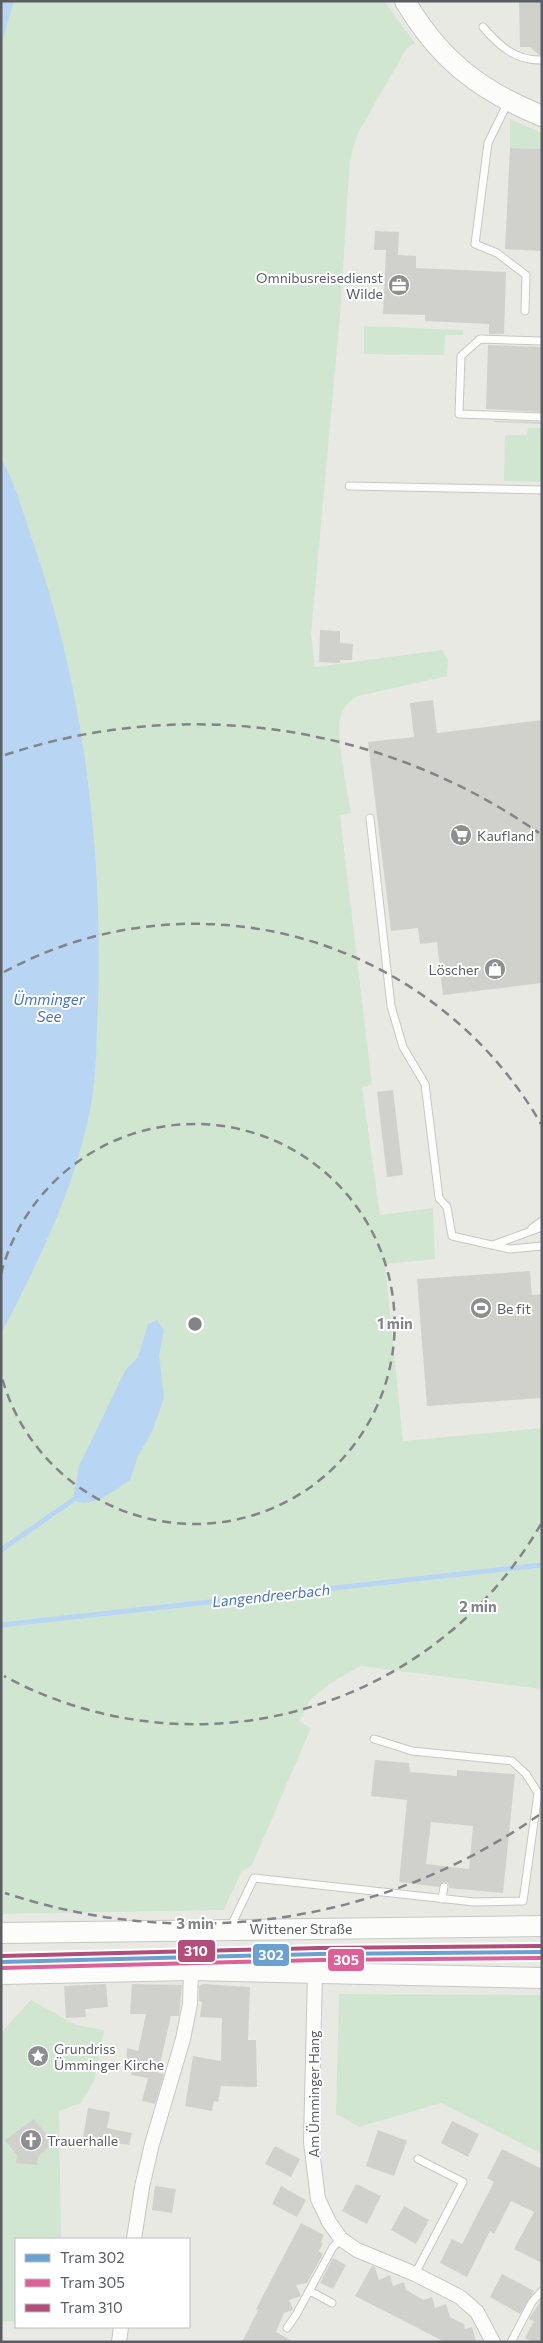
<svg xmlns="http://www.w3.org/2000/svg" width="543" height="2343" viewBox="0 0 543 2343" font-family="Commissioner,sans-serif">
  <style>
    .green { fill: #d1e6d1 }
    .water { fill: #b8d5f4 }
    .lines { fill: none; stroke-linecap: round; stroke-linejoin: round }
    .stream { stroke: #b8d5f4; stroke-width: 5 }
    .building { fill: #d0d0cd; fill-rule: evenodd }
    .lane-casing { stroke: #c6c6c4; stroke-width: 9 }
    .street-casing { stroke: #c6c6c4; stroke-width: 16 }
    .secondary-casing { stroke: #c6c7c5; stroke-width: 22 }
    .lane { stroke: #fcfcfb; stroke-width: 7 }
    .street { stroke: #fcfcfb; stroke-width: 14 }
    .secondary { stroke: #fcfcfb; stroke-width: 20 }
    .tram-1-casing { stroke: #fff; stroke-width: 8 }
    .tram-2-casing { stroke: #fff; stroke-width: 8 }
    .tram-3-casing { stroke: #fff; stroke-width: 8 }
    .tram-1 { stroke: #6aa1d3; stroke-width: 4 }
    .tram-2 { stroke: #db6198; stroke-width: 4 }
    .tram-3 { stroke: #b14e7a; stroke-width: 4 }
    .ring { fill: none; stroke: #828487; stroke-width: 2.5; stroke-dasharray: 9 6 }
    .labels { text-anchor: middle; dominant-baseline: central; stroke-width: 4; stroke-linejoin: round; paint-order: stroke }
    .poi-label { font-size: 14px; fill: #5a5d62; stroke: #fff; text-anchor: start }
    .street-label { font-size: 14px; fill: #5a5d62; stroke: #fff }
    .water-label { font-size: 15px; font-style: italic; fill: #4775bd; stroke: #fff }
    .centre { fill: #828487; stroke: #fff; stroke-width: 2.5 }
    .ring-label { font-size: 15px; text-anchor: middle; font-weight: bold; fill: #828487; stroke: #fff; stroke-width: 4; stroke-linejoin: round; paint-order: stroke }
    .line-badge { stroke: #fff; stroke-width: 2 }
    .badge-label { font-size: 14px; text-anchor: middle; font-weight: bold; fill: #fff }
  </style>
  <rect width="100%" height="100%" fill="#e9e9e4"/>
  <path class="green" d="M1,1h383l31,42 -8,5 -49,85 -8,26 -10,157 -29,318 4,33 127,-17 6,10 -1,16 -89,20c-9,5 -17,13 -18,24 -3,25 7,67 11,93l-11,2 32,270 -10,2 18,128 53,-7 2,51 -50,5 18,177 139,-13v261l-182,-23 -29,17 -21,17 -11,21 12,7 -59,137 -11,7 -17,38 -223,4z
    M510,119l32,14v16l-32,-1z
    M364,326l99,4v5h-18l-1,20 -80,-1z
    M528,428h14v54l-38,-1 1,-46h22z
    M339,1994l203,1v159l-101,-51 -82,24 -23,-13z
    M31,2000l45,25 28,5 -10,51 -13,22 -22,8 2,128h-45v83l-15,-1v-288z"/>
  <path class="water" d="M1,1h13l-13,44z
    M1,458c14,25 22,54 31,81 52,148 71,310 66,467 -2,36 -1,73 -9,109 -17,80 -51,147 -88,219z
    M157,1320l7,10 -5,26 5,42 -12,34 -14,24 -8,24c-15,10 -39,30 -57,20l6,-34 47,-97 12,-12 10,-33z"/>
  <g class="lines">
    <path class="stream" d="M1,1550l72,-50
      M1,1625l541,-60"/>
  </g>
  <path class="building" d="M519,1h23v54h-3l-9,-8h-10z
    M510,148l32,1v102l-37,-2z
    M375,231l24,1 -1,23 18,1v12l90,4 -2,62h-15v-10l-64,-3v-6l-42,-1 3,-64h-12z
    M488,345l54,2v65l-56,-3z
    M494,421l48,1v2l-48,-2z
    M320,630l20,1v12l13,1 -1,16h-12v3l-21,-1z
    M433,700l4,33 105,-13v263l-99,12 -6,-53 -17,2 -2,-16 -27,3 -23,-189 46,-5 -4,-34z
    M393,1090l10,85 -16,2 -10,-85z
    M530,1271l2,24 10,-1v104l-115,8 -10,-127z
    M375,1760l34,3 1,9 47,4v-6l58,4 -12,119 -54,-5 -1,-5 -4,-1 -5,5 -40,-5 8,-82 -36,-4zM431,1822l42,4 -4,43 -43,-5z
    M106,1984l2,23 -23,2 1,8 -20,1 -2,-32z
    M132,1984l50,1 -3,31h-8l-13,57 6,1 -9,30 -13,-3 6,-23 -17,-3 2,-10 -7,-1 1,-16 11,3 8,-37h-16z
    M203,1984l47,3 -2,53h8l1,47 -36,-1 -3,16 -4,-1 -2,10 -27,-5 8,-50 28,5 1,-43 -22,-1 2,-15 -3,-1v-15z
    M88,2108l22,4 -3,16 25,5 -3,12 -46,-7z
    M34,2119l19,24 -15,14 -1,8 -21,-2 1,-8 -12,-15z
    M452,2121l27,13 -11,23 -27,-14z
    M378,2130l29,11 -13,35 -28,-10z
    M275,2146l25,13 -9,18 -26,-13z
    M502,2149l40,20v94l-28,-14 20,-37 -23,-11 -17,33 -4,-3 -23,46 -27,-14 12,-24 10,5 32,-62 -7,-4z
    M356,2184l25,12 -14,28 -25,-13z
    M155,2186l21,3 -4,24 -20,-3z
    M281,2186l25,14 -9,17 -25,-13z
    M404,2206l25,14 -13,24 -25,-14z
    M301,2223l23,12 -3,7 2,1 -4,8 4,3 -16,29 -11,2 5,11 -12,4 4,10 -9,3 -8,19 18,10h-52l16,-32 -2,-1z
    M333,2258l13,7 -13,24 -13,-6z
    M372,2266l3,1 4,13 11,-5 3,11 11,-4 2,8 18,10 8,-3 3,11 11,-4 4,13 14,7 1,5 7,-2 4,15h-39l4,-2 -86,-44z
    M502,2274l32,17 -14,23 -30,-17z
    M542,2299v43h-9l-8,-4 9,-17 -5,-2z"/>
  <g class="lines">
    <g class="lane-casing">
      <path id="lane" d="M483,27c16,19 33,34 59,33
        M508,102l-20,41 -13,101 22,9 29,22 -1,36
        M542,341l-62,-2 -19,17 -2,58 83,3
        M349,486l193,4
        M370,818l21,188 12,41 22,37 14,114 8,9 5,29 58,13 32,-3
        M532,1228l10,-7
        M493,1245l49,-18
        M442,1899l2,-12
        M230,1928l24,-50 220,24 49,-1 15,-108 -12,-19 -14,-13 -100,-10 -38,-12
        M415,2274l48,-92 -45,-23
        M310,2291l22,12
        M287,2328l9,-13 37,-68 8,-8
        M511,2342l21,-40 10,-11"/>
    </g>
    <g class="street-casing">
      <path id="street" d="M315,1973l-4,169 7,57 11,23 12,17 16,11 58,24 45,23 17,15 16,30
        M134,2239l8,-52 10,-43 31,-105 7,-35 1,-34
        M119,2342l2,-15"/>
    </g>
    <g class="secondary-casing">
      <path id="secondary" d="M405,1c34,58 75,90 137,115
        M1,1933l541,-7
        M1,1974l190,-4 351,8"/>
    </g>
    <use href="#lane" class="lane"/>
    <use href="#street" class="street"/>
    <use href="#secondary" class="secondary"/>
    <g class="tram-1-casing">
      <path id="tram-1" d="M1,1962l318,-8 223,-2"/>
    </g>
    <g class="tram-2-casing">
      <path id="tram-2" d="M1,1968l318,-8 223,-2"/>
    </g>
    <g class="tram-3-casing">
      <path id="tram-3" d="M1,1956l318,-8 223,-2"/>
    </g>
    <use href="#tram-1" class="tram-1"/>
    <use href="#tram-2" class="tram-2"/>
    <use href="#tram-3" class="tram-3"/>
  </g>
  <g class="ring">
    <path d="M1 1274A200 200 0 1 1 1 1374"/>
    <path d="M541 1524A400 400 0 0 1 4 1676M4 972A400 400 0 0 1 541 1124"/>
    <path d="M539 1815A600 600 0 0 1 5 1893M5 755A600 600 0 0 1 539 833"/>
  </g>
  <defs>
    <g id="office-disc" transform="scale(1.125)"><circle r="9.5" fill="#8c8e90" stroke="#fff"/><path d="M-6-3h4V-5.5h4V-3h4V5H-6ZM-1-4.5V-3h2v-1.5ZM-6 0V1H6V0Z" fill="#fff"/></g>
    <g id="supermarket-disc" transform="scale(1.125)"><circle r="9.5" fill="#8c8e90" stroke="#fff"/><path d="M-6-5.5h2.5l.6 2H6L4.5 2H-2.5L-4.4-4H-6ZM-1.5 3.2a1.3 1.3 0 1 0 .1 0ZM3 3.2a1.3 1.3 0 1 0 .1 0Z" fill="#fff"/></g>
    <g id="shop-disc" transform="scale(1.125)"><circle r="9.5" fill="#8c8e90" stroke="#fff"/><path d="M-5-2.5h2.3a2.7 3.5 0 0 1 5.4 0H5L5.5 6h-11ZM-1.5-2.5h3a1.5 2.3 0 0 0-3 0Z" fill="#fff"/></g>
    <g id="stadium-disc" transform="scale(1.125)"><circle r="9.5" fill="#8c8e90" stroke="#fff"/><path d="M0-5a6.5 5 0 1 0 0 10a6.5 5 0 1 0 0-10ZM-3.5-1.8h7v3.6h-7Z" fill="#fff"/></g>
    <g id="sight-disc" transform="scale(1.125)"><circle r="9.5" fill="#8c8e90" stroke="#fff"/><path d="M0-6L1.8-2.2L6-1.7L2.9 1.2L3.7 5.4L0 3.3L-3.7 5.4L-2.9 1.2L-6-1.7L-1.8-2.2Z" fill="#fff"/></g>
    <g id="church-disc" transform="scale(1.125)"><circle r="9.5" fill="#8c8e90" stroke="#fff"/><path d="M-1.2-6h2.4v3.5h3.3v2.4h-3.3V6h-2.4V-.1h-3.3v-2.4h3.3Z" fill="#fff"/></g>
  </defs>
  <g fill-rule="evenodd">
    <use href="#office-disc" x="399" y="285"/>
    <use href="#supermarket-disc" x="461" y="835"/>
    <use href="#shop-disc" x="495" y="969"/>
    <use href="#stadium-disc" x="481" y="1308"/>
    <use href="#sight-disc" x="38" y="2056"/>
    <use href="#church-disc" x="31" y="2140"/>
  </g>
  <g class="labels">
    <g class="poi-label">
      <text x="383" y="277" text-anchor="end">Omnibusreisedienst<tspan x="383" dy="16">Wilde</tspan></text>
      <text x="477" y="835">Kaufland</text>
      <text x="479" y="969" text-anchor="end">Löscher</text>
      <text x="497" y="1308">Be fit</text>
      <text x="54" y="2048">Grundriss<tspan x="54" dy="16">Ümminger Kirche</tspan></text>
      <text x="47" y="2140">Trauerhalle</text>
    </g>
    <g class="street-label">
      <text x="301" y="1928">Wittener Straße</text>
      <text transform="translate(313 2094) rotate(-90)">Am Ümminger Hang</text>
    </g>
    <g class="water-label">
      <text x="49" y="999">Ümminger<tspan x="49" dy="17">See</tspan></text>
      <text transform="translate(271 1595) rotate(-6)">Langendreerbach</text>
    </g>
  </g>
  <circle cx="195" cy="1324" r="8" class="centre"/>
  <g class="ring-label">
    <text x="395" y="1329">1 min</text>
    <text x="478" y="1612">2 min</text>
    <text x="195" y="1929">3 min</text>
  </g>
  <g class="line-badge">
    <rect x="177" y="1939" width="39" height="24" rx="5" fill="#b14e7a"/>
    <rect x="252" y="1943" width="38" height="24" rx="5" fill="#6aa1d3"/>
    <rect x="327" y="1948" width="38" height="24" rx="5" fill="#db6198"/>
  </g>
  <g class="badge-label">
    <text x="196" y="1956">310</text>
    <text x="271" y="1960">302</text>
    <text x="346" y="1965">305</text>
  </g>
  <rect width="543" height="2343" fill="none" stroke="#5a5d62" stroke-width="5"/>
  <rect x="15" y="2238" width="175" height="90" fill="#ffffff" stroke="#bdbec0"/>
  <rect x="25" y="2254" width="25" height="8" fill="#6aa1d3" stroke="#bdbec0"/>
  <text x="60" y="2263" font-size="15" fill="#5a5d62">Tram 302</text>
  <rect x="25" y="2279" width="25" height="8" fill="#db6198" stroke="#bdbec0"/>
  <text x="60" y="2288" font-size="15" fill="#5a5d62">Tram 305</text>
  <rect x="25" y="2304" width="25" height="8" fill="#b14e7a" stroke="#bdbec0"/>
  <text x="60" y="2313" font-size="15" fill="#5a5d62">Tram 310</text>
</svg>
